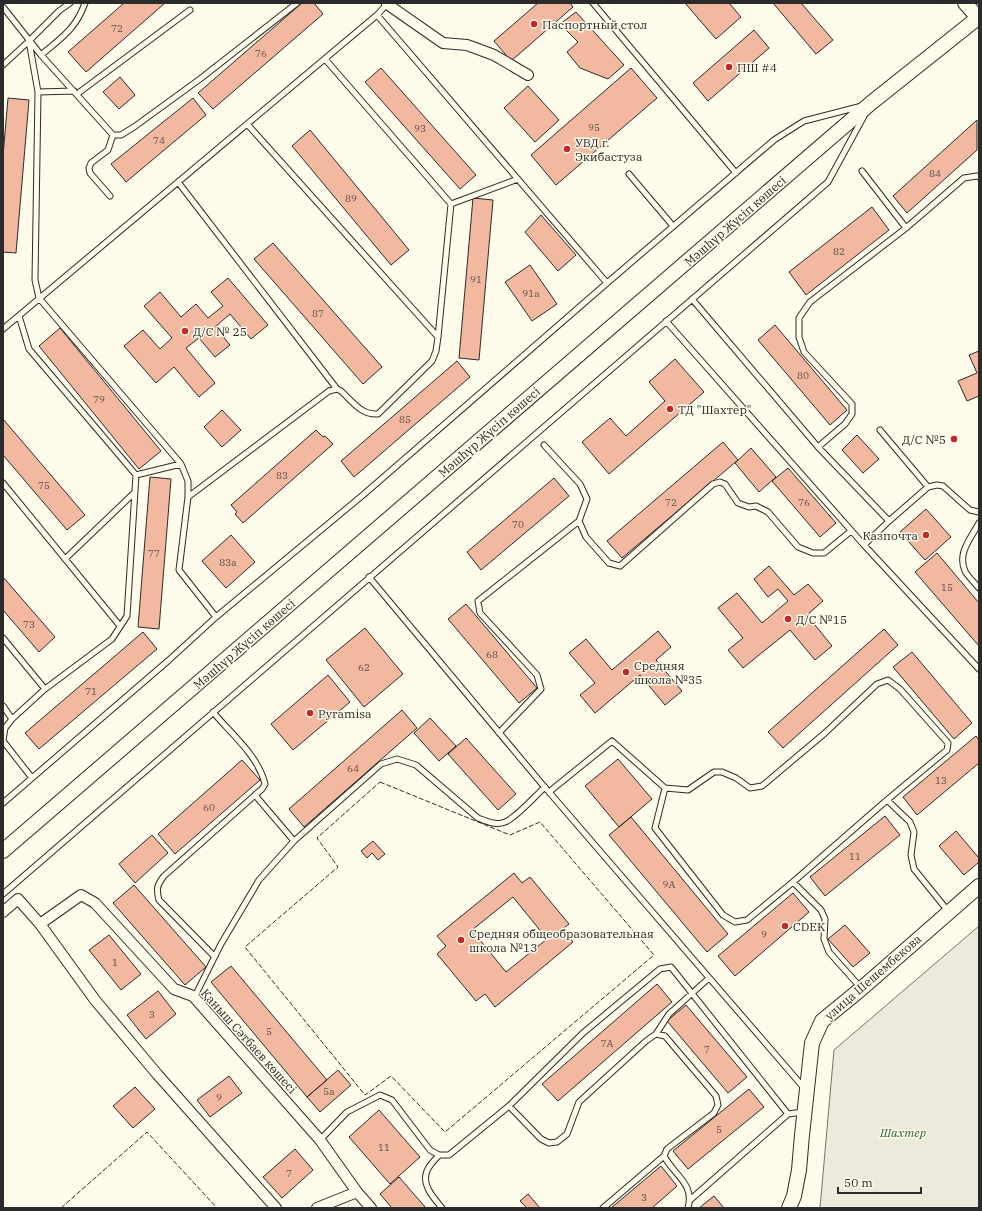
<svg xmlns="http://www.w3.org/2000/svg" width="982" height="1211" viewBox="0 0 982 1211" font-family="'IBM Plex Serif',serif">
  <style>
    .green { fill: #ecebdb; stroke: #74746e }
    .building { fill: #f2b8a0; stroke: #2b2b2b; fill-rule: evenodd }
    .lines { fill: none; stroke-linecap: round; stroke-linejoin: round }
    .lane-casing { stroke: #2b2b2b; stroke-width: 7 }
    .street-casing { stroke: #2b2b2b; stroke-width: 12 }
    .secondary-casing { stroke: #2b2b2b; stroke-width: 16 }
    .lane { stroke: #fdfbea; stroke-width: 5 }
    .street { stroke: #fdfbea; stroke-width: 10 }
    .secondary { stroke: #fdfbea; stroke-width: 14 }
    .fence { stroke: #2b2b2b; stroke-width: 1; stroke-dasharray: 5 2; stroke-linecap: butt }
    .poi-dot { fill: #c62828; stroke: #fdfbea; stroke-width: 1.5 }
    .labels { text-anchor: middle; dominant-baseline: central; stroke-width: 3; stroke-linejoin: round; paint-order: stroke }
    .number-label { font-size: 10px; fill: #5d4e48 }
    .poi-label { font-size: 12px; fill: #2b2b2b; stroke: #fdfbea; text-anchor: start }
    .street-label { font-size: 12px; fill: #2b2b2b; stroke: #fdfbea }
    .park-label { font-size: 12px; font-style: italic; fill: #34623c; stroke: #fdfbea }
  </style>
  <rect width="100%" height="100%" fill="#fdfbea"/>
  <path class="green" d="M979,926v282h-159l14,-158z"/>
  <path class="building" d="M124,3h41l-79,69 -18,-20z
    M302,3h12l9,11 -110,95 -15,-16z
    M538,3h32l3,4 -62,54 -17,-20z
    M685,3h44l12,14 -25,22z
    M773,3h28l32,37 -17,14z
    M576,12l48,53 -16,14 -28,-11 -13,-16 11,-10 -18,-18z
    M754,30l15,18 -61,53 -15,-18z
    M381,68l95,107 -16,14 -95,-107z
    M631,68l26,30 -101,87 -25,-30z
    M120,77l15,18 -16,14 -16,-17z
    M528,86l31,34 -24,22 -31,-34z
    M8,98l21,2 -13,153 -13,-1v-96z
    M193,98l13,17 -80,67 -15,-18z
    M977,120v30l-70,63 -14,-17z
    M310,130l99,120 -18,15 -99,-119z
    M473,198l20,2 -14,160 -20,-2z
    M872,207l17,23 -83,65 -17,-23z
    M541,215l35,40 -18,16 -33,-39z
    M273,243l109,124 -19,17 -109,-125z
    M530,265l27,39 -25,17 -27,-39z
    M228,278l40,47 -17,14 -21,-25 -15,13 15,18 -15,12 -16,-19 -13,10 29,35 -16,14 -25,-30 -18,16 -32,-37 19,-16 17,19 12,-11 -28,-32 16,-14 21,25 15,-13 12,14 15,-12 -12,-14z
    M775,325l72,85 -17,15 -72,-85z
    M60,328l101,123 -22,18 -100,-123z
    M979,351v45l-12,5 -9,-20 19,-8 -8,-18z
    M675,359l29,33 -95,82 -27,-32 28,-24 16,18 39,-35 -16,-19z
    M457,361l13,16 -116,100 -13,-16z
    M222,410l19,20 -19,17 -18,-20z
    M3,419l82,96 -18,15 -64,-75z
    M316,430l7,7 2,-1 8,8 -90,79 -8,-9 2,-2 -6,-7z
    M857,435l22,24 -16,14 -21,-23z
    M723,442l15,18 -116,98 -15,-17z
    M751,448l25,29 -17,15 -24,-29z
    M788,468l48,55 -16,14 -48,-56z
    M150,477l21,2 -12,150 -21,-2z
    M554,478l15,18 -88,74 -14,-18z
    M926,509l25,28 -26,23 -25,-28z
    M231,535l24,27 -29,26 -24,-27z
    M937,553l42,50v43l-64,-74z
    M769,566l25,29 14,-11 15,17 -16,14 25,31 -17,14 -25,-30 -47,38 -15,-18 15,-12 -25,-30 19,-15 25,30 26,-22 -10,-12 -10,8 -14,-18z
    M3,577l52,60 -16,15 -36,-42z
    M466,604l71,84 -18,15 -71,-84z
    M365,628l38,46 -39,33 -38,-47z
    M884,629l14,16 -115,103 -15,-16z
    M658,631l13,16 -15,13 26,31 -17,14 -25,-30 -45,38 -15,-18 15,-12 -26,-30 17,-14 26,31z
    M143,632l14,17 -118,100 -14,-16z
    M912,652l60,71 -18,16 -61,-72z
    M328,675l22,27 -57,48 -22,-26z
    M402,710l15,18 -113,99 -15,-18z
    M430,718l26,28 -17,15 -25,-28z
    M976,736l3,4v23l-62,52 -14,-18z
    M466,738l50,56 -18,16 -50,-56z
    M618,759l34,40 -33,28 -34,-41z
    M242,760l18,20 -85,74 -17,-20z
    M885,816l15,19 -75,61 -15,-19z
    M631,817l97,117 -21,18 -98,-117z
    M956,831l23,27v4l-15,13 -25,-29z
    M152,835l16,18 -33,30 -16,-19z
    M373,841l12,13 -7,6 -6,-7 -5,5 -6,-7z
    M514,873l8,10 8,-6 39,47 -6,5 10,13 -78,65 -10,-13 -9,7 -39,-47 9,-8 -9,-10zM513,897l34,42 -41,33 -34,-42z
    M134,885l72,82 -21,18 -72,-82z
    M793,893l16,19 -74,64 -17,-20z
    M845,925l25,28 -17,14 -25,-28z
    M109,935l32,39 -20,16 -32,-40z
    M231,966l96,114 -20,17 -96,-115z
    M657,984l15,18 -114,99 -16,-17z
    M158,991l18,23 -30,25 -19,-24z
    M686,1005l61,72 -19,16 -61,-72z
    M338,1070l13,15 -31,27 -13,-15z
    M229,1076l13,17 -32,24 -13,-17z
    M135,1087l20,22 -22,19 -20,-22z
    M749,1089l15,18 -76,62 -15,-18z
    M379,1110l41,47 -30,27 -41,-47z
    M295,1149l18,21 -31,28 -19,-21z
    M661,1166l16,20 -25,22h-41z
    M399,1177l27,31h-34l-12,-14z
    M528,1194l12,14h-13l-7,-7z
    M714,1196l10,12h-25z"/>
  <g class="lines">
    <g class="lane-casing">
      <path id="lane" d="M593,3l143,170
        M3,7l38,48 72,80h8l13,-8 66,-48 97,-76
        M377,15l230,268
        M29,41l30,-30 11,-8
        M41,55c20,-17 35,-26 44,-52
        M325,59l126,145 67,-25
        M3,65l26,-24 9,51 -3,188 4,18 142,166 7,17v16l-9,73 37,47
        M38,92l36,-1
        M77,94l113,-84
        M247,124l191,213
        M862,171l44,57
        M629,174l44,52
        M178,182l159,207
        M110,196l-20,-23 -1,-5 2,-5 17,-13 5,-15
        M692,299l126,148 71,74
        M666,321l198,224 25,-24 39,-34 9,-2 6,1 27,24 9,2
        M3,329l374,-314 10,-11
        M880,430l48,57
        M544,445l36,39 7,15 -8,22 7,16 23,26 11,3 93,-82 7,-2 5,2 13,19 11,4 7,-1 12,6 30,35 15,6h11l27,-22
        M818,447l27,-23 7,-10v-10l-48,-52 -5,-15v-19l11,-16 96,-74 58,-50 13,-2 2,1
        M136,475l45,-11
        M3,483l117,143
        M188,497l141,-106 8,-2 4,2c12,11 20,24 37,23l54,-53 4,-10 2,-14 13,-133
        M979,523c-8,15 -22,30 -14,48 3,6 10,12 14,17
        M864,545l115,124
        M65,559l69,-66
        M369,577l178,213
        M3,638l42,51
        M3,706l9,13
        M213,712c18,22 45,43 52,72l-3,5 -7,6 39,46
        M499,733l42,-44 -4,-14 -57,-62 -2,-12 101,-80
        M3,740l2,-12 7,-9 33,-30 67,-50 15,-23 9,-141 -107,-126 -10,-33
        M3,741l29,37
        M665,788l-10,40 68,87 12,7 12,-2 46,-38
        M3,803l166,-143 47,-43 147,-122 244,-212 167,-143 30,-19 58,-15
        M3,894l825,-712 36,-66
        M214,956l-55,-56c-3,-11 -2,-15 5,-24l91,-81
        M861,988l-32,-36 -5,-13 1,-20 -4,-9 -28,-28 94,-82
        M194,998l27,-54 38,-64 35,-39 87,-77 16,-5 19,6 62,53c8,3 18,8 27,4 11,-4 30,-26 40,-35
        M656,1034l13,-20 40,-36
        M805,1089l-256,-297 63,-51 53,47 23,2 26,-18h8l14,6 14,10 12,-2 63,-53 52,-49 11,-4 12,9 48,54 -1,7 -60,50 23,22 4,10 -3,23 3,14 34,42
        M509,1106l74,-73 77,-64 11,-2 117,147
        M320,1140l27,-28 33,-17 12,5 38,50 9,5h10l60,-49 32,33 8,4 8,-1 10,-8 12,-32 67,-61 10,-7 9,2 51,60 2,9 -4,8 -47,36 -3,7c10,19 31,28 24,52
        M439,1155c-4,5 -10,10 -12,16 -6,14 7,27 15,37
        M690,1200l98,-86 15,-2
        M603,1208l61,-52"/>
    </g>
    <g class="street-casing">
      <path id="street" d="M387,4l56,39 24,2 27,10 34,20
        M3,912l15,-13 22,25 41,-29 14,8 79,86 19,7 127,144 37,52 14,16
        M40,924l55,76 62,74 119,134
        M317,1208l40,-16"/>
    </g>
    <g class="secondary-casing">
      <path id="secondary" d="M965,3l14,16
        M3,851l868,-748 108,-86
        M789,1208l5,-12 5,-26 3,-35 10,-92 10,-22 39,-32 118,-103"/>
    </g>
    <use href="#lane" class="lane"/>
    <use href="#street" class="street"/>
    <use href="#secondary" class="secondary"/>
    <path class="fence" d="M380,782l130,53 30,-13 114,133 -209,177 -54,-56 -26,19 -120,-148 93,-80 -21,-29z
      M61,1208l86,-76 70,76"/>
  </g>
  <g class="poi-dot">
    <circle cx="534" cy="24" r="4"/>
    <circle cx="729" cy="67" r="4"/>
    <circle cx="567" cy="149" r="4"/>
    <circle cx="185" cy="331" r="4"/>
    <circle cx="670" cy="409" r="4"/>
    <circle cx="954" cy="439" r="4"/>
    <circle cx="926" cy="535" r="4"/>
    <circle cx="788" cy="619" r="4"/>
    <circle cx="626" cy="672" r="4"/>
    <circle cx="310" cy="713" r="4"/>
    <circle cx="785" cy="926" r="4"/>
    <circle cx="461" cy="940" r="4"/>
  </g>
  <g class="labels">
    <g class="number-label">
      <text x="117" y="28">72</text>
      <text x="261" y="53">76</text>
      <text x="594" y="127">95</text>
      <text x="420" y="128">93</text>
      <text x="159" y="140">74</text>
      <text x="935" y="173">84</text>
      <text x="351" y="198">89</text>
      <text x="839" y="251">82</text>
      <text x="476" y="279">91</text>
      <text x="531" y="293">91а</text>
      <text x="318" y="313">87</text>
      <text x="803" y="375">80</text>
      <text x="99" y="399">79</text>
      <text x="405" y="419">85</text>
      <text x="282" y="475">83</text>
      <text x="44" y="485">75</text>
      <text x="671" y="502">72</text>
      <text x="804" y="502">76</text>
      <text x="518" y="524">70</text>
      <text x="154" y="553">77</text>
      <text x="228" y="562">83а</text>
      <text x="947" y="587">15</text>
      <text x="29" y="624">73</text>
      <text x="492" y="654">68</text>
      <text x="364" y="667">62</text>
      <text x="91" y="691">71</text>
      <text x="353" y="768">64</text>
      <text x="941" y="780">13</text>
      <text x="209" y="807">60</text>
      <text x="855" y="856">11</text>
      <text x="669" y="884">9А</text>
      <text x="764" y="934">9</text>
      <text x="115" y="962">1</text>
      <text x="152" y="1014">3</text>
      <text x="269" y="1031">5</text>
      <text x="607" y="1043">7А</text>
      <text x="707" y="1049">7</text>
      <text x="329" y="1091">5а</text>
      <text x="219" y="1097">9</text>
      <text x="719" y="1129">5</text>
      <text x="384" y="1147">11</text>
      <text x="289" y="1173">7</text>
      <text x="644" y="1197">3</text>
    </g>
    <g class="poi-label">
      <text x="542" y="24">Паспортный стол</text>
      <text x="737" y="67">ПШ #4</text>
      <text x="575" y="142">УВД г.<tspan x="575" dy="14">Экибастуза</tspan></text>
      <text x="193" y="331">Д/С № 25</text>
      <text x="678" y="409">ТД "Шахтер"</text>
      <text x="946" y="439" text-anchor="end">Д/С №5</text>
      <text x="918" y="535" text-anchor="end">Казпочта</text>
      <text x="796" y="619">Д/С №15</text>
      <text x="634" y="665">Средняя<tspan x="634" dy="14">школа №35</tspan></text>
      <text x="318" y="713">Pyramisa</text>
      <text x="793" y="926">CDEK</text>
      <text x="469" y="933">Средняя общеобразовательная<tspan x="469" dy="14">школа №13</tspan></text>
    </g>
    <g class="street-label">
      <text transform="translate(735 221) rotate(-41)">Мәшһүр Жүсіп көшесі</text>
      <text transform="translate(489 432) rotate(-41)">Мәшһүр Жүсіп көшесі</text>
      <text transform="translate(244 644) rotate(-41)">Мәшһүр Жүсіп көшесі</text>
      <text transform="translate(873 977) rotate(-41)">улица Шешембекова</text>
      <text transform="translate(249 1041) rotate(48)">Қаныш Сәтбаев көшесі</text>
    </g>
    <g class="park-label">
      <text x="903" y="1132">Шахтер</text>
    </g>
  </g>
  <rect width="982" height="1211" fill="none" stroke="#2b2b2b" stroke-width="8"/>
  <path d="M838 1187v6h83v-6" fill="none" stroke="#2b2b2b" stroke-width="2"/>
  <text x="844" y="1187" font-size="12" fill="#2b2b2b" stroke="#fdfbea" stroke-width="3" paint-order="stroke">50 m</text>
</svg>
